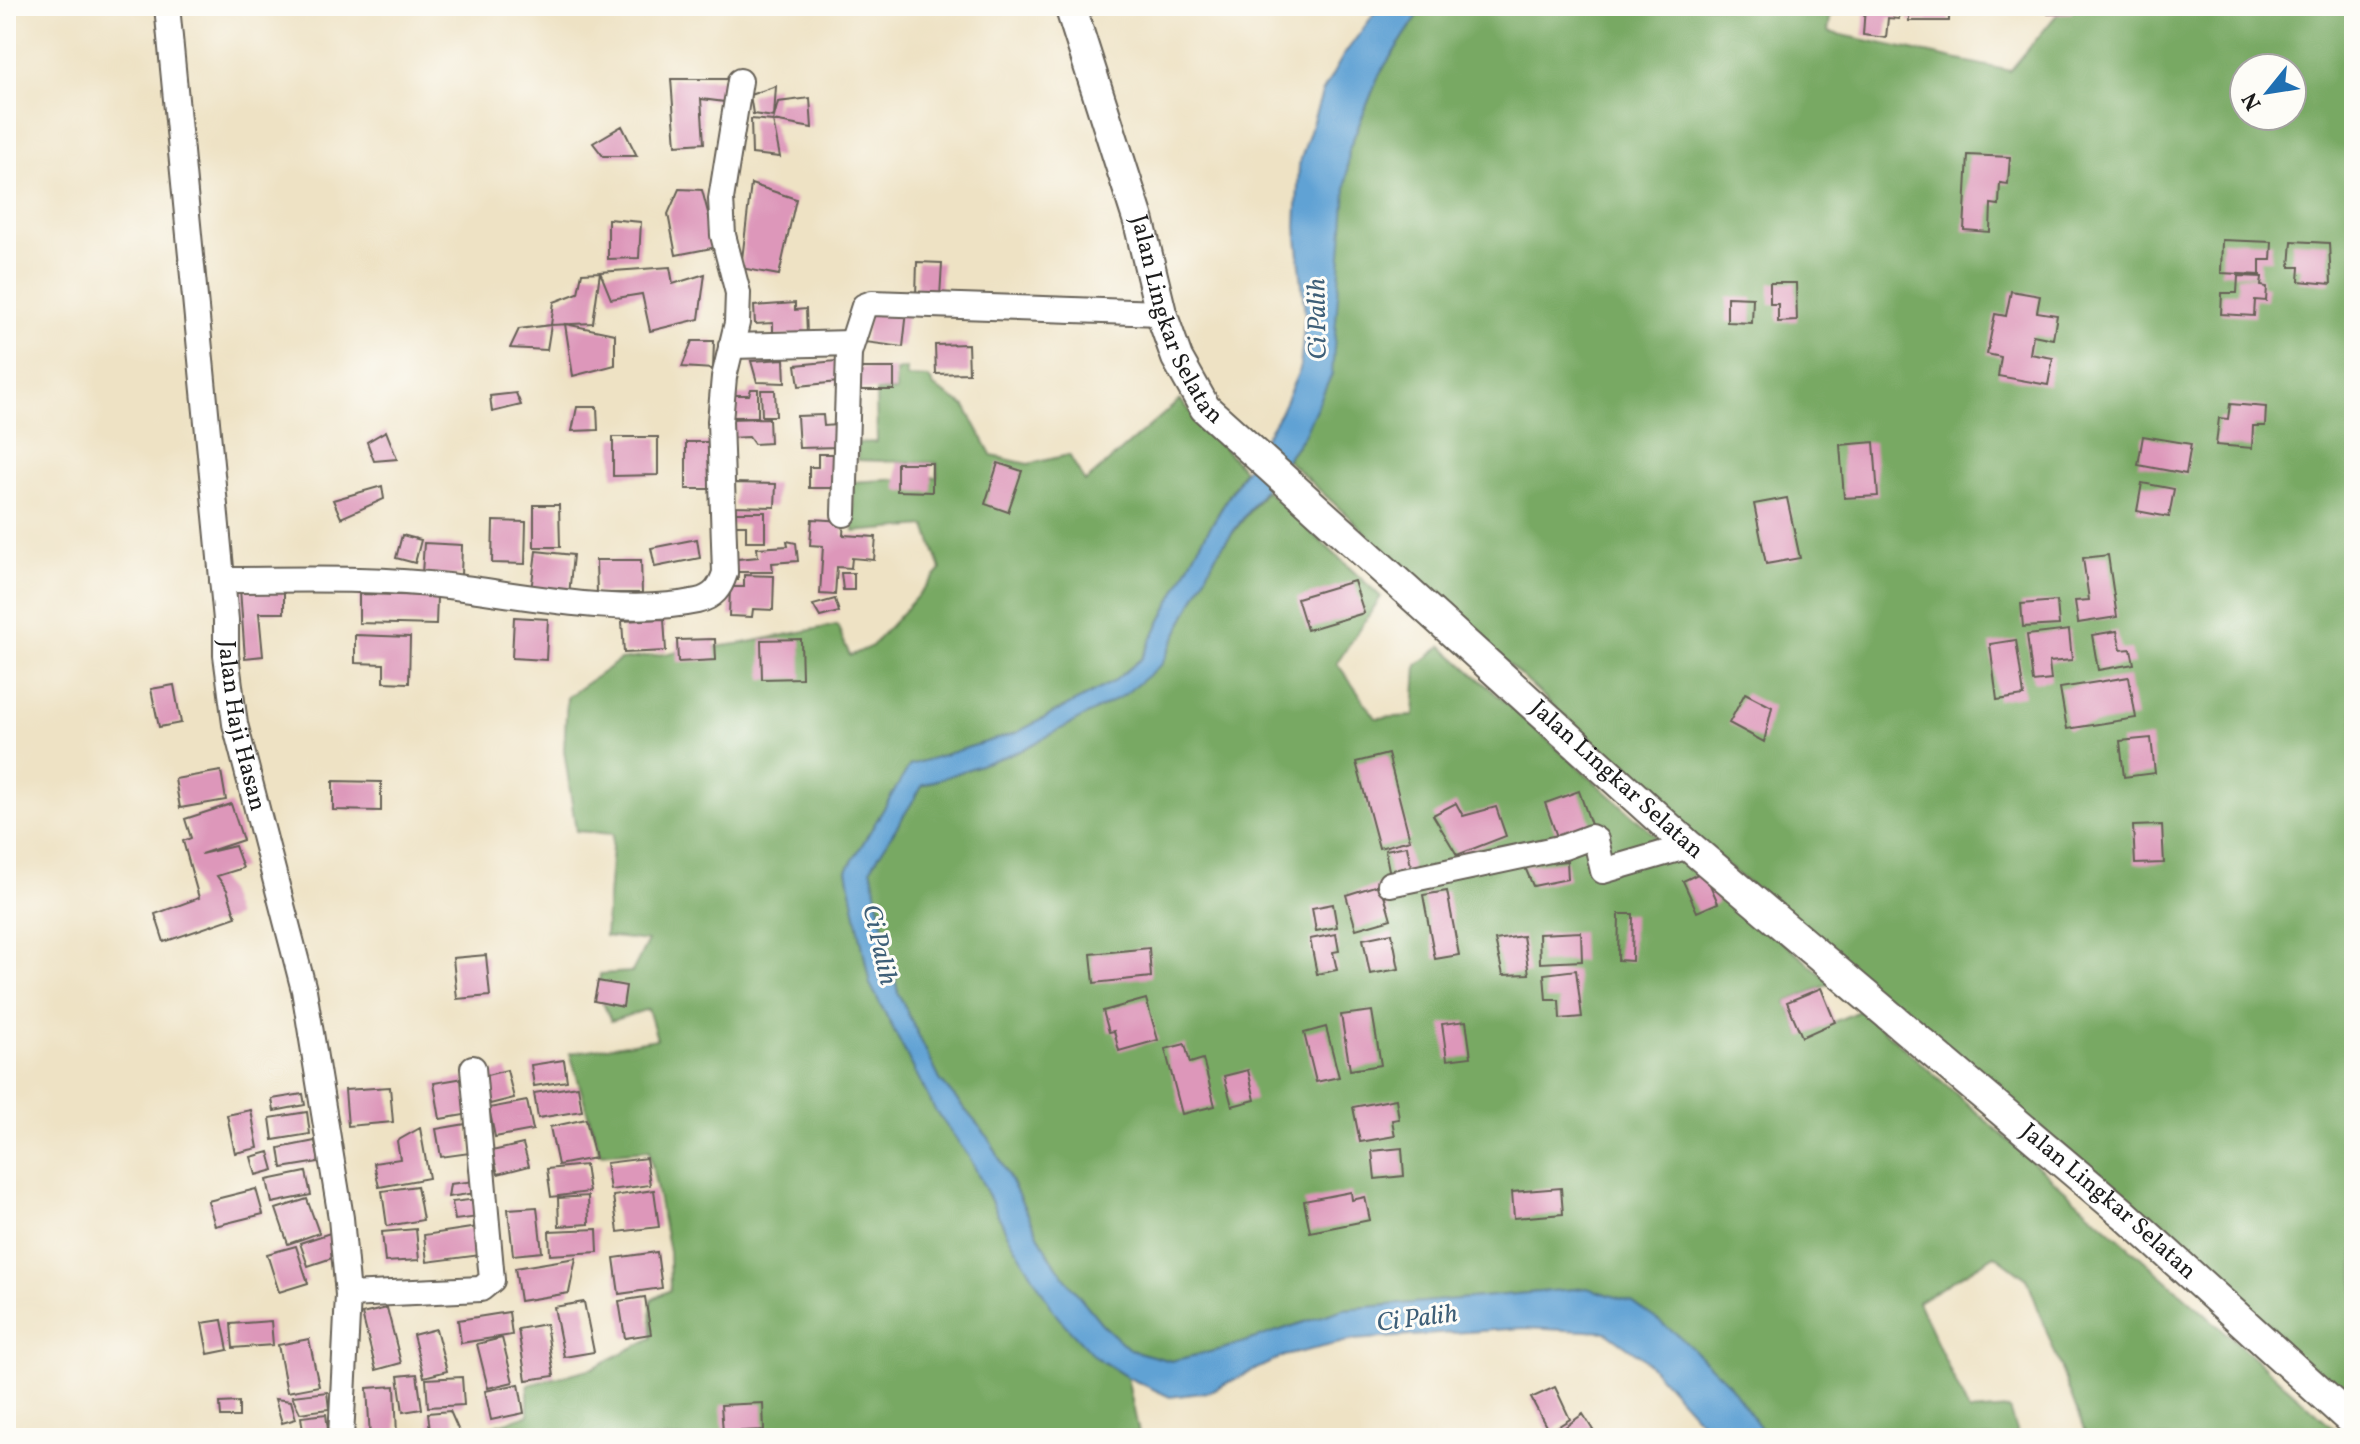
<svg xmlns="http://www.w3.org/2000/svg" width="2360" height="1444" viewBox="0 0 2360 1444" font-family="Vollkorn,serif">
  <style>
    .forest { fill: #78a964; stroke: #4a6240; stroke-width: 2; fill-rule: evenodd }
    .water { fill: #61a2d4; stroke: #3e5f78; stroke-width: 2 }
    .building { fill: #dd97ba }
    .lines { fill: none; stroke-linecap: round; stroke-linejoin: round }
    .minor-casing { stroke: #666157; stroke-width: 28 }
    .tertiary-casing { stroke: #666157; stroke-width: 34 }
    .minor { stroke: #fff; stroke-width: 24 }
    .tertiary { stroke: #fff; stroke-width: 30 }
    .labels { text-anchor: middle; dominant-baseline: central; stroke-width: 6; stroke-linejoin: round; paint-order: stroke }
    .street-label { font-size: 24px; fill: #1c1c1c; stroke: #fdfcf7 }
    .water-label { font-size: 26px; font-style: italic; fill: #3e5f78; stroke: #fdfcf7 }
  </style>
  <rect width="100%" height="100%" fill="#fdfcf7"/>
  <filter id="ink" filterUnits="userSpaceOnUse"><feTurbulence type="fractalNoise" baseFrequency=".0125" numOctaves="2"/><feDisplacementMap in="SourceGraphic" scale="16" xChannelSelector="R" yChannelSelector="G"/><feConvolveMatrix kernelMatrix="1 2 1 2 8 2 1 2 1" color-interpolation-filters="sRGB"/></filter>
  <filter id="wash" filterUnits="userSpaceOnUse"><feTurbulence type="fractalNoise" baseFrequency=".006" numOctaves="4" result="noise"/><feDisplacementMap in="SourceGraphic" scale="32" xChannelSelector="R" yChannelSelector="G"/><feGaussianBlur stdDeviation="1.8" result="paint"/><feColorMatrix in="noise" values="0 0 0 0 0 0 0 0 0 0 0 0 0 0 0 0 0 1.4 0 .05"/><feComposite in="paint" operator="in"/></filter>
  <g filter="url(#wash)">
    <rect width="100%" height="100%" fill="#eee2c4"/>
    <path class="forest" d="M1424,6h408l-4,26 182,39 54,-65h290v1401l-641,-554 -426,-393 17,-25 34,-175 11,-111 31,-76zM2244,68h48v48h-48z
      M906,369l1,8 22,1 5,9 31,19 27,50 36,8 41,-9 16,27 95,-82 64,70 -44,74 -58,114 -29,24 -97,51 -106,32 -63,105 23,114 65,126 35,48 37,75 87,123 33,21 13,61h-673v-4l61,-19v-30l65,-17 59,-30 -1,-38 19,-10 -1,-38 -20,-102 -49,4 -30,-101 87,-14 -9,-30 -37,12 -13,-29 2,-18 32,-2 16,-31 -43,-5 8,-102 -37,-3 -12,-81 3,-53 53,-37 124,-17 93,-18 13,31 22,-10 69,-76 -15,-44 -72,6 -2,-50 85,-5v-14l-79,-3 -1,-17 20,-1 -1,-50 20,-1v-20z
      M1266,490l115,107 -44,66 39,55 38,-2 3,-51 25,-19 224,199 166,138 -45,19 15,34 59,-26 484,428h-258l-60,-159 -32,-24 -77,47 51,110 40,-3 8,25 -8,4h-241l-40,-55 -141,-95 -243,21 -121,40 -52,12 -41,-11 -28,-26 -31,-38 -24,-34 -58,-114 -49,-58 -42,-87 -27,-125 52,-83 99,-35 140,-86 54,-109z"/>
    <path class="water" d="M1380,6h44l-44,67 -31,76 -17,225 -28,61 -88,120 -54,109 -38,31 -102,55 -99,35 -52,83 27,125 42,87 49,58 58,114 24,34 31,38 28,26 41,11 52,-12 121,-40 243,-21 45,14 46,33 50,48 40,55h-52l-73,-80 -37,-26 -83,-4 -170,12 -69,16 -76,36 -38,5 -43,-20 -33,-21 -37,-40 -50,-83 -37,-75 -35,-48 -65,-126 -23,-114 63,-105 106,-32 97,-51 29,-24 58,-114 80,-131 20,-44 5,-55 -9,-87 3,-62 23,-72 21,-37z"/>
    <g id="blocks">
      <path class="building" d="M1865,6h35l-1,13 -11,-1 -2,20 -23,-3z
        M1909,6h40v15h-40z
        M2047,6h25v7l-24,1z
        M671,79h59l3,24 -32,-4 3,44 -28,2z
        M776,86l-2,31 -21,-3 -3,-19z
        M810,98l2,30 -39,-7 5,-19z
        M751,119l22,2 7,36 -28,-3z
        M622,126l15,30h-34l-10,-13z
        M1968,155l42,2 -2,27 -8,-1 -1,22 -8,-1 -1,28 -26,-2z
        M751,184l45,15 -17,76 -38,-7z
        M679,189l23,1 15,57 -41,8 -8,-41z
        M608,219l33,3 -2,36 -31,1z
        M2222,240l50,2 -1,18h-11v15l-39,-2z
        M2292,241l37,2 2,41 -32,-3 1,-14h-10z
        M917,262l25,1 -2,34 -24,-1z
        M670,267l3,17 32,-10 -6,45 -49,12 -8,-37 -31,5 -11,-27z
        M600,272l-7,51 -42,2 3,-23 24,-9 4,-20z
        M2238,276l24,1 -1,9 6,1 -1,14 -11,-1 -1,16 -33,-2 1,-21h15z
        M1770,283h26l1,38 -19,1v-18h-8z
        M2011,291l29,5 -3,16 20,3 -4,24 -20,-4 -3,19 23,4 -5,27 -50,-9 3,-19 -14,-3 8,-40 11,2z
        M1727,297l26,1 -1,25 -25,-1z
        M795,303v7l11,-1 1,26 -34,2v-14l-18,1 -1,-18z
        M869,306l38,5 -4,36 -38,-5z
        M565,324l50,10v31l-42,11z
        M551,325l-4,25 -37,-2 9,-19z
        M692,341h22l-1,28 -31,-2z
        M968,344l1,29 -33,1 -1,-29z
        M784,359l1,24 -28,-1 -6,-21z
        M836,361l2,21 -39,4 -3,-21z
        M858,368h36v22h-36z
        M751,389h7v28h-29l-1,-22h21z
        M761,390h14l1,26h-14z
        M516,393l5,12 -29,7 -2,-16z
        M2230,404l36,3 -1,19h-12l-1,22 -36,-3 3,-27 9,1z
        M577,407h20l1,23 -26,1z
        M823,415l1,11 14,-1 1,22 -40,1 -2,-32z
        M769,418l1,25 -16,1 -5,-7 -22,1v-19z
        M386,431l11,28 -23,2 -7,-19z
        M2143,436l48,8 -5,30 -48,-9z
        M613,437h45v38l-45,1z
        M686,442h24l-1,47h-23z
        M1874,442l4,54 -34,2 -4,-53z
        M818,454h17l7,34h-33v-21h9z
        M897,463h35v29l-35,-1z
        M998,463l24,8 -14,41 -23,-8z
        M735,483l41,1 -1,23 -41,-1z
        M2142,483l32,6 -5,28 -32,-6z
        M382,486l2,13 -43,19 -8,-18z
        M1787,498l13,60 -34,6 -12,-60z
        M534,505h25l1,42h-26z
        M730,512h35v29h-19v-16h-17z
        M812,519l32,2 -1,14 33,2 -2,23 -22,-2 -1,10 -14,-1 -2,28 -15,-1 3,-48 -13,-1z
        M493,521l33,1 -1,42 -33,-1z
        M402,535l19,5 -6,23 -19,-5z
        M697,539l3,19 -45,9 -4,-19z
        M787,541l9,2 2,18 -26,2 1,9h-36l1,8h-8l-2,-20 30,-3 -1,-9 31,-2z
        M424,543l38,2 -1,31 -39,-2z
        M536,551l37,4 -4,40 -38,-4z
        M2108,555l9,62 -39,6 -3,-22 14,-1 -6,-42z
        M596,560h45l1,33h-45z
        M841,573h13v17h-11z
        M744,575l30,1 -1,34 -20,-1 -1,8 -23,-1 1,-29h14z
        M1354,581l10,32 -57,17 -10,-32z
        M259,588l25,4v21h-25l4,43 -18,2 -5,-69z
        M359,594l78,2 -1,29 -77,-2z
        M835,599l4,13 -19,5 -7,-12z
        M2057,601l2,24 -36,2 -2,-23z
        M514,617l34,2 -2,41 -34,-2z
        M664,619l2,32 -42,2 -2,-32z
        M2069,630l3,30 -23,2 2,18 -18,2 -6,-47z
        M2117,631l4,19 10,-1 3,15 -36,6 -6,-35z
        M355,635l55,2 -1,46 -25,-1v-18l-29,-1z
        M715,639l1,21 -38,2 -1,-22z
        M801,639l1,39 -40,1 -1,-39z
        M2016,640l8,56 -27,4 -7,-56z
        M2129,677l7,41 -69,11 -7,-41z
        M174,685l7,38 -22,4 -8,-38z
        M1745,693l27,14 -8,35 -35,-19z
        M2151,738l4,35 -31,4 -4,-36z
        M1388,754l22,86 -31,8 -23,-86z
        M221,771l5,29 -46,8 -5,-29z
        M333,781l48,1v29l-48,-1z
        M1579,791l15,42 -34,12 -15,-42z
        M1456,803l7,13 33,-9 10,29 -49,19 -24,-40z
        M231,804l12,36 -42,14 34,-8 8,22 -26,8 10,14 9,27 -72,25 -9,-28 44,-16 -16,-57 8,-3 -6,-19z
        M2162,825l2,38 -29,1 -2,-38z
        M1407,846l5,25 -22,4 -5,-25z
        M1567,861l1,18 -35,7 -9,-21z
        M1704,871l14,32 -21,9 -14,-31z
        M1381,884l10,35 -35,10 -10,-34z
        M1447,891l12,64 -24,4 -12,-64z
        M1333,904l4,23 -21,4 -4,-23z
        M1619,914h14l-1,47 -14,-1z
        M1581,932l1,29 -42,2 -1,-29z
        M1392,933l7,36 -29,5 -7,-35z
        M1336,934l3,17 -6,1 4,18 -20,4 -7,-35z
        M1523,936l6,38 -26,1 -8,-35z
        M1149,948l2,29 -57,6 -3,-29z
        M486,955l4,41 -33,3 -4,-41z
        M1576,970l6,47 -22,2 -1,-19h-13l-2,-26z
        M598,981l28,5 -3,21 -29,-6z
        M1821,988l14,34 -33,15 -15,-35z
        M1146,999l12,41 -39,11 -5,-20 -5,1 -6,-21z
        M1372,1011l9,54 -31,5 -9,-55z
        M1466,1021l5,36 -24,3 -5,-36z
        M1326,1027l13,50 -23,5 -12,-49z
        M1185,1044l5,19 13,-4 12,47 -33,8 -17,-65z
        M564,1060l3,21 -33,5 -3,-21z
        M507,1070l7,28 -24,6 -7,-28z
        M1248,1070l7,30 -23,6 -8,-30z
        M464,1078l6,36 -30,5 -6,-36z
        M578,1086l4,25 -44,7 -4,-25z
        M390,1087l3,35 -45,4 -3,-36z
        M303,1094l2,11 -31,6 -2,-12z
        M1396,1099l3,20 -7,1 3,16 -35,6 -7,-35z
        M527,1101l6,29 -38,7 -6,-29z
        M251,1110l7,38 -23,5 -8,-38z
        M307,1112l3,22 -37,6 -3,-22z
        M586,1119l9,39 -37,7 -8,-38z
        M466,1124l4,29 -29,4 -5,-28z
        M420,1128l9,50 -50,9 -5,-24 26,-4 -3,-18z
        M315,1141l4,21 -37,6 -3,-20z
        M523,1144l6,22 -31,8 -6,-23z
        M1402,1148l2,28 -29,3 -3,-28z
        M269,1152l5,18 -18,5 -5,-18z
        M646,1158l4,27 -40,5 -4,-27z
        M585,1165l4,27 -38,5 -4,-28z
        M306,1172l5,23 -39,8 -5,-23z
        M475,1181l1,12 -28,4 2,-13z
        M417,1186l6,34 -36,6 -5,-35z
        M1561,1188l2,26 -49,4 -2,-26z
        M256,1189l7,25 -48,12 -7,-25z
        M654,1190l5,37 -41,5 -5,-36z
        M1351,1192l1,8 13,-3 5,23 -60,12 -6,-31z
        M588,1196l1,28 -30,2 -1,-28z
        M307,1199l12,34 -31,11 -12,-35z
        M477,1199l2,18 -24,3 -3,-18z
        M537,1207l5,45 -29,3 -5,-46z
        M478,1227l3,28 -54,7 -3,-27z
        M416,1229l3,31 -34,2 -3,-30z
        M597,1229l1,23 -48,3 -1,-24z
        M330,1233l8,23 -30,10 -8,-23z
        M296,1246l12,37 -29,9 -12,-38z
        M657,1252l5,36 -43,6 -5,-36z
        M576,1258l-7,35 -49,8 -5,-33z
        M645,1297l6,37 -26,4 -6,-37z
        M584,1302l10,50 -30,5 -10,-50z
        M387,1308l14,55 -25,7 -14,-56z
        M509,1312l3,23 -51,8 -3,-23z
        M222,1320l6,30 -20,4 -6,-31z
        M271,1321l2,24 -40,3 -2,-24z
        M546,1324l8,52 -28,4 -8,-51z
        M436,1329l11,42 -23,6 -11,-42z
        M502,1338l11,44 -25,6 -11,-44z
        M309,1339l10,47 -32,6 -9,-47z
        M417,1374l5,35 -19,3 -5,-36z
        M462,1377l2,28 -36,2 -2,-28z
        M519,1384l5,29 -33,7 -6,-29z
        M395,1386l2,50 -27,1 -3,-49z
        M1555,1387l15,32 -21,13 -18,-34z
        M327,1392l2,17 -29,4 -8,-17z
        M275,1399l16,2 5,18 -14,4z
        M239,1402v15h-18l-1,-14z
        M763,1403l1,27 -41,2 -2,-27z
        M450,1411l11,25 -31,-5 -2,-18z
        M326,1414l3,24h-25l-3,-21z
        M1583,1414l13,21 -46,3z"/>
    </g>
  </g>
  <g filter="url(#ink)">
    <use href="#blocks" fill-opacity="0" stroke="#666157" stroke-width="2"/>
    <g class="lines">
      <g class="minor-casing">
        <g id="minor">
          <path id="s1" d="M167,6l59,614v35l9,69 69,266 37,228 7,77 -7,143"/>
          <path d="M731,346l120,-3"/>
          <path d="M844,514l5,-161 15,-47 8,-3 289,10"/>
          <path d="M222,580c75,0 152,-3 226,6 76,9 174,31 249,15 17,-4 23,-13 28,-28l-5,-152 4,-44 13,-54 1,-30 -15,-58 -2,-36 19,-118"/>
          <path d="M1390,884l174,-37 27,-10 5,3 7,31 86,-25"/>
          <path d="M348,1295l133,-6 11,-9 -19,-212"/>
        </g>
      </g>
      <g class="tertiary-casing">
        <g id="tertiary">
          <path id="s2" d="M1070,6l69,216 22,91 16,45 28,50 484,438 435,368 230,209"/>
        </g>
      </g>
      <use href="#minor" class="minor"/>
      <use href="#tertiary" class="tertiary"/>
    </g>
  </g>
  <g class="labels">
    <g class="street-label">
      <text stroke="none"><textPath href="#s2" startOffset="332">Jalan Lingkar Selatan</textPath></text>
      <text stroke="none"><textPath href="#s1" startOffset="724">Jalan Haji Hasan</textPath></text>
      <text stroke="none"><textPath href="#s2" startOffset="980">Jalan Lingkar Selatan</textPath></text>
      <text stroke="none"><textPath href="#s2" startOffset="1628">Jalan Lingkar Selatan</textPath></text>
    </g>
    <g class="water-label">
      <text transform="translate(1318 319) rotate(-91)">Ci Palih</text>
      <text transform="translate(879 945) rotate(77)">Ci Palih</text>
      <text transform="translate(1417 1319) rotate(-7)">Ci Palih</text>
    </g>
  </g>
  <rect width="2360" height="1444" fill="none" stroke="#fdfcf7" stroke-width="32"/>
  <g transform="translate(2268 92) rotate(240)"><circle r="38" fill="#fdfcf7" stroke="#a3a29f" stroke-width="2"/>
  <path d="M0-6L14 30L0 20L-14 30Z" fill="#1f6fb2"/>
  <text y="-12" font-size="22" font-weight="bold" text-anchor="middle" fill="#1c1c1c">N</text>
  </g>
</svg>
